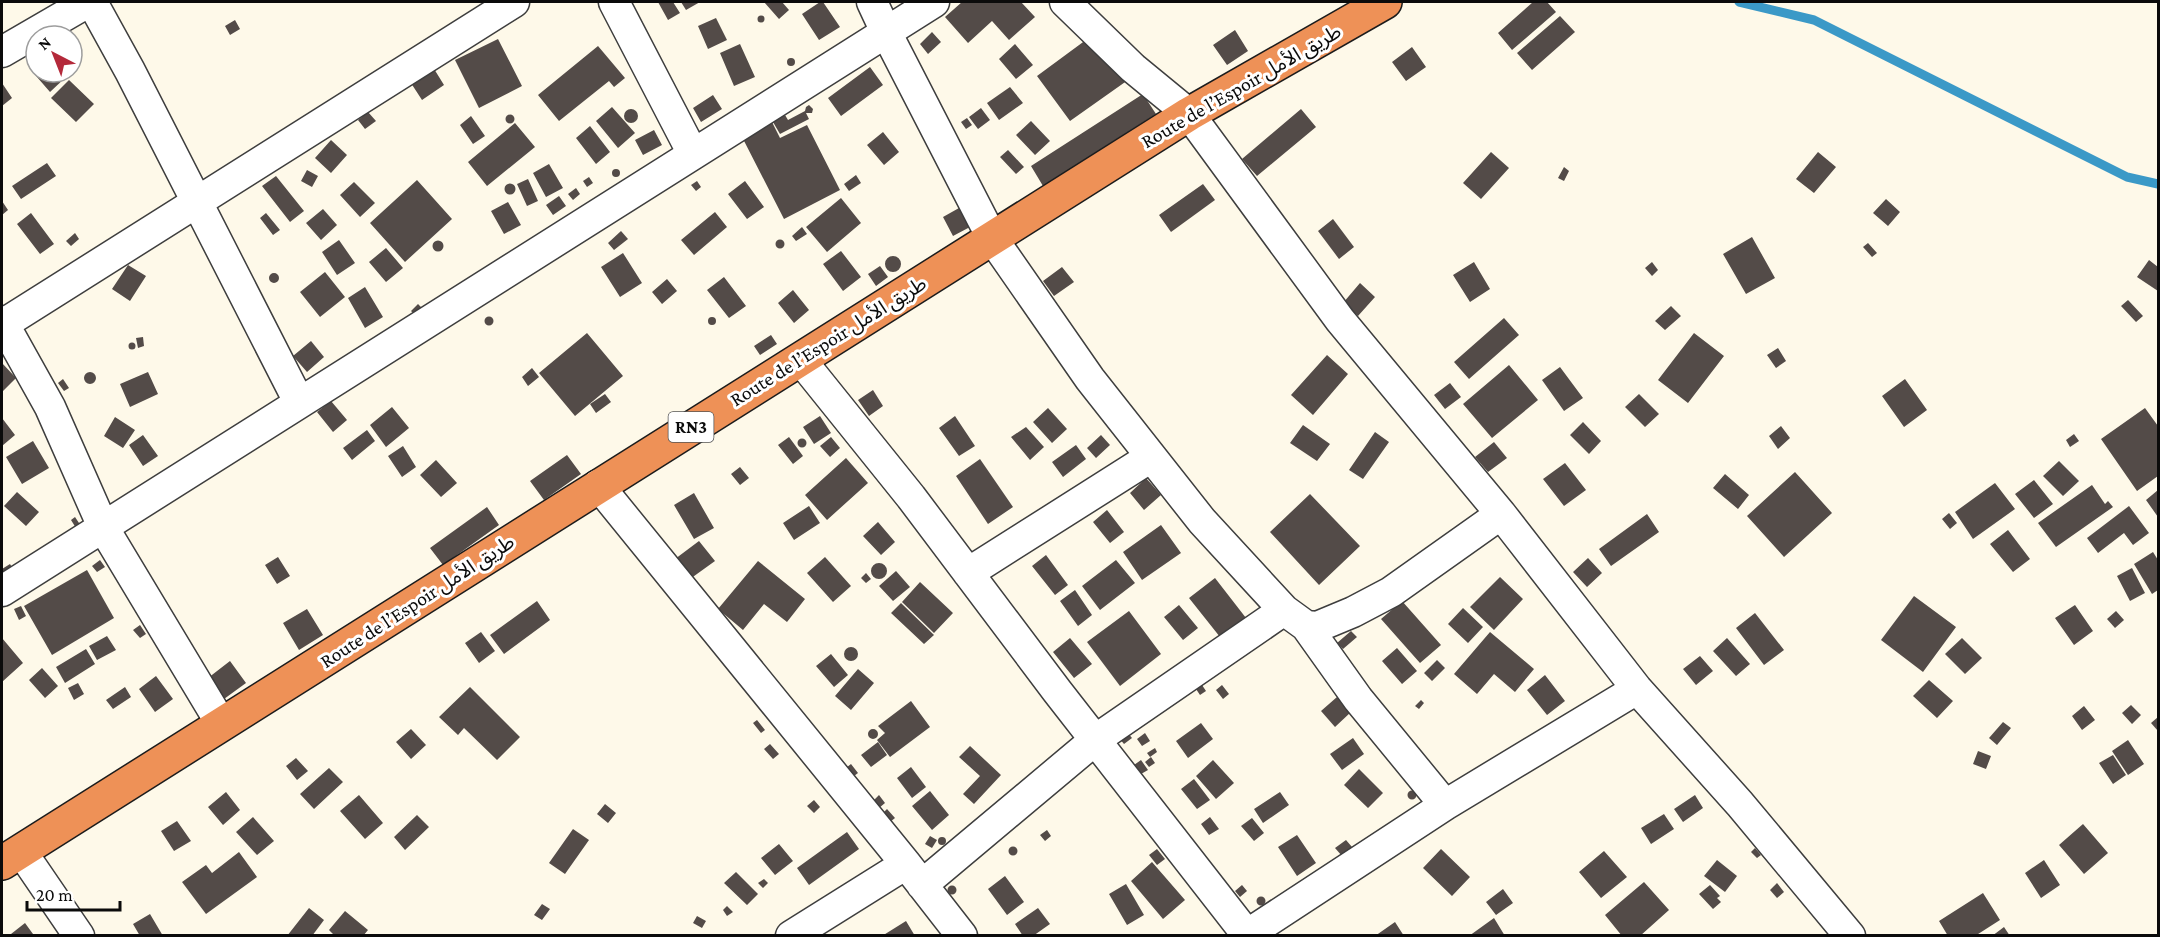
<svg xmlns="http://www.w3.org/2000/svg" width="2160" height="937" viewBox="0 0 2160 937" font-family="'Crimson Pro','Noto Sans Arabic',serif">
  <style>
    .lines { fill: none; stroke-linecap: round; stroke-linejoin: round }
    .stream { stroke: #3b99c7; stroke-width: 9 }
    .building { fill: #534b48 }
    .street-casing { stroke: #3e3e3e; stroke-width: 33 }
    .highway-casing { stroke: #1c1c1c; stroke-width: 36 }
    .street { stroke: #fff; stroke-width: 30 }
    .highway { stroke: #ee9157; stroke-width: 33 }
    .labels { text-anchor: middle; dominant-baseline: central; stroke-width: 6; stroke-linejoin: round; paint-order: stroke }
    .shield { fill: #fff; stroke: #545454; stroke-width: 1.5 }
    .shield-label { font-size: 18px; font-weight: bold; fill: #0b0b0b }
    .street-label { font-size: 20px; fill: #0b0b0b; stroke: #fff }
  </style>
  <rect width="100%" height="100%" fill="#fef9e9"/>
  <g class="lines">
    <path class="stream" d="M1739,2l75,18 313,157 31,7"/>
  </g>
  <path class="building" d="M658,2h15l7,11 -12,7z
    M681,2h19l-14,8z
    M764,2h18l7,8 -10,9z
    M820,2h3l17,25 -21,13 -17,-26z
    M962,2h59l14,15 -26,23 -17,-19 -24,22 -23,-26z
    M1533,2h14l9,10 -44,38 -14,-17z
    M757.5 19a3.5 3.5 0 1 1 7 0a3.5 3.5 0 1 1-7 0Z
    M1560,16l15,16 -43,38 -15,-17z
    M716,18l11,22 -19,9 -10,-23z
    M235,20l5,9 -10,6 -5,-9z
    M1235,30l13,21 -21,14 -14,-20z
    M932,32l9,10 -13,12 -8,-10z
    M1094,34l34,46 -58,41 -33,-45z
    M498,39l24,47 -43,22 -24,-48z
    M740,44l15,33 -21,9 -14,-33z
    M1015,44l18,21 -17,14 -17,-20z
    M598,46l27,32 -11,9 -5,-6 -50,40 -21,-26z
    M1412,47l14,20 -20,14 -14,-19z
    M787 62a4 4 0 1 1 8 0a4 4 0 1 1-8 0Z
    M36,63v9h25l5,5 -16,15 -20,-23z
    M431,64l13,21 -22,15 -13,-20z
    M870,67l13,18 -42,31 -13,-18z
    M69,80l25,24 -18,18 -25,-24z
    M2,83l10,15 -10,8z
    M1010,87l13,16 -24,17 -12,-17z
    M1143,94l13,20 -113,72 -12,-20z
    M713,95l9,14 -21,13 -8,-14z
    M809,105l4,4 -1,4h-6l3,6 -29,15 -7,-12 12,-7 3,5 17,-9 1,-4z
    M612,107l23,26 -17,15 -22,-27z
    M981,108l9,12 -12,9 -9,-12z
    M1301,109l15,18 -59,49 -15,-17z
    M624 116a7 7 0 1 1 14 0a7 7 0 1 1-14 0Z
    M368,112l8,9 -11,8 -7,-9z
    M505.5 119a4.5 4.5 0 1 1 9 0a4.5 4.5 0 1 1-9 0Z
    M471,116l14,20 -12,8 -13,-19z
    M967,118l5,7 -6,4 -5,-7z
    M771,120l9,18 27,-13 33,65 -56,29 -43,-84z
    M1031,121l19,20 -15,14 -19,-20z
    M515,123l20,24 -48,39 -19,-24z
    M590,126l20,26 -14,12 -20,-26z
    M654,130l8,15 -19,10 -8,-15z
    M883,132l16,20 -15,13 -17,-20z
    M331,140l16,15 -16,18 -16,-15z
    M1008,150l16,17 -8,7 -16,-17z
    M1491,152l18,16 -28,31 -18,-16z
    M1818,152l18,15 -22,26 -18,-14z
    M47,163l9,13 -35,23 -9,-13z
    M549,164l14,24 -17,9 -13,-24z
    M1564,167l5,4 -5,10 -6,-3z
    M612 173a4 4 0 1 1 8 0a4 4 0 1 1-8 0Z
    M307,170l11,6 -6,11 -11,-6z
    M856,175l5,8 -12,8 -5,-7z
    M276,176l28,35 -14,11 -28,-36z
    M589,177l4,6 -6,4 -4,-6z
    M528,179l10,22 -11,5 -10,-22z
    M417,180l35,39 -47,43 -35,-39z
    M697,181l4,6 -5,4 -5,-6z
    M745,181l19,26 -17,12 -19,-25z
    M354,182l21,21 -15,14 -20,-22z
    M504.5 189a5.5 5.5 0 1 1 11 0a5.5 5.5 0 1 1-11 0Z
    M1203,184l12,16 -44,32 -12,-17z
    M576,188l4,6 -7,6 -5,-6z
    M559,196l7,10 -13,9 -7,-10z
    M841,198l20,25 -34,29 -21,-25z
    M1886,199l14,13 -12,14 -15,-13z
    M2,201l6,9 -6,5z
    M508,202l13,23 -17,9 -13,-23z
    M959,208l11,19 -17,9 -10,-19z
    M323,209l14,16 -16,15 -15,-17z
    M715,212l12,15 -33,28 -13,-15z
    M31,213l23,31 -14,10 -23,-30z
    M266,213l14,17 -7,5 -13,-17z
    M1333,219l21,28 -15,12 -21,-28z
    M802,227l5,7 -11,7 -4,-5z
    M621,231l7,8 -14,11 -6,-7z
    M75,233l4,6 -8,7 -5,-5z
    M1752,237l23,41 -29,16 -23,-40z
    M775.5 244a4.5 4.5 0 1 1 9 0a4.5 4.5 0 1 1-9 0Z
    M339,240l16,23 -18,12 -15,-23z
    M432.5 246a5.5 5.5 0 1 1 11 0a5.5 5.5 0 1 1-11 0Z
    M1868,243l9,10 -5,4 -9,-10z
    M386,248l17,20 -17,14 -17,-20z
    M841,251l20,26 -18,14 -20,-27z
    M623,253l19,30 -22,14 -19,-30z
    M885 264a8 8 0 1 1 16 0a8 8 0 1 1-16 0Z
    M2149,260l9,7v24l-21,-14z
    M1474,262l16,27 -20,13 -17,-27z
    M1652,262l6,8 -6,6 -7,-8z
    M128,265l18,11 -16,25 -18,-12z
    M880,266l8,11 -12,9 -8,-12z
    M1062,267l12,15 -20,14 -11,-15z
    M325,272l20,25 -25,20 -20,-25z
    M269 278a5 5 0 1 1 10 0a5 5 0 1 1-10 0Z
    M724,277l22,29 -17,12 -22,-28z
    M667,279l10,12 -15,13 -10,-12z
    M1360,283l15,14 -17,19 -15,-13z
    M365,287l18,30 -18,11 -17,-30z
    M793,290l16,20 -15,13 -16,-20z
    M2128,300l15,16 -7,6 -15,-16z
    M418,304l7,7 -7,7 -7,-7z
    M1671,306l10,10 -16,14 -10,-9z
    M484.5 321a4.5 4.5 0 1 1 9 0a4.5 4.5 0 1 1-9 0Z
    M708 321a4 4 0 1 1 8 0a4 4 0 1 1-8 0Z
    M1504,318l15,17 -50,44 -15,-17z
    M587,333l36,43 -48,40 -36,-43z
    M1694,333l30,23 -36,47 -30,-23z
    M771,335l6,9 -17,11 -6,-9z
    M143,337l1,9 -6,2 -2,-10z
    M311,341l13,16 -17,15 -14,-16z
    M128.5 346a3.5 3.5 0 1 1 7 0a3.5 3.5 0 1 1-7 0Z
    M1778,348l8,13 -10,7 -9,-13z
    M1327,355l21,19 -35,41 -22,-20z
    M2,363l14,15 -14,14z
    M1509,365l29,35 -46,38 -29,-34z
    M1560,367l23,31 -19,13 -22,-31z
    M532,368l7,9 -11,9 -6,-9z
    M84 378a6 6 0 1 1 12 0a6 6 0 1 1-12 0Z
    M148,372l10,22 -28,13 -10,-23z
    M63,379l6,9 -5,3 -6,-8z
    M1905,379l22,31 -23,17 -22,-31z
    M1450,383l11,14 -16,12 -11,-14z
    M873,390l10,16 -14,10 -11,-16z
    M605,394l6,8 -15,11 -6,-9z
    M1639,394l20,20 -14,13 -20,-20z
    M331,401l16,19 -14,12 -16,-20z
    M392,407l17,21 -23,19 -16,-22z
    M1048,408l19,21 -15,14 -19,-21z
    M2145,408l13,18v50l-21,15 -36,-52z
    M820,416l11,17 -17,11 -11,-17z
    M955,416l20,30 -16,10 -20,-28z
    M115,417l20,13 -12,18 -19,-12z
    M2,418l13,17 -13,11z
    M1583,422l18,19 -12,13 -19,-19z
    M1303,425l27,19 -13,17 -27,-18z
    M1781,426l9,12 -12,11 -9,-13z
    M1026,427l18,20 -14,13 -19,-23z
    M367,430l8,11 -23,19 -9,-12z
    M1375,432l14,10 -26,37 -14,-9z
    M2074,434l5,7 -9,6 -4,-7z
    M143,435l15,21 -15,10 -14,-21z
    M1101,435l9,10 -14,13 -9,-10z
    M789,437l14,19 -10,8 -15,-19z
    M831,437l9,11 -10,9 -10,-11z
    M797.5 443a4.5 4.5 0 1 1 9 0a4.5 4.5 0 1 1-9 0Z
    M33,441l16,27 -27,16 -16,-27z
    M1494,442l13,16 -19,14 -13,-15z
    M1076,445l10,14 -23,18 -11,-15z
    M403,446l13,21 -14,10 -14,-21z
    M567,455l14,19 -37,26 -14,-19z
    M846,458l22,25 -41,37 -22,-25z
    M980,459l33,48 -25,17 -32,-48z
    M436,460l21,23 -16,14 -21,-22z
    M2059,461l20,20 -16,15 -20,-20z
    M1565,463l21,27 -22,16 -21,-27z
    M740,467l9,11 -9,7 -9,-11z
    M1795,472l37,41 -48,44 -37,-41z
    M1725,474l24,21 -11,14 -25,-21z
    M1146,478l15,17 -17,15 -14,-17z
    M2034,480l19,24 -19,14 -19,-24z
    M1995,483l20,26 -42,30 -18,-27z
    M2092,485l13,19 3,-3 5,6 -57,40 -18,-24z
    M2158,490v27l-12,-17z
    M17,492l22,20 -13,14 -22,-20z
    M694,493l20,35 -20,11 -20,-34z
    M1310,494l50,52 -41,39 -49,-53z
    M809,506l11,17 -26,17 -11,-17z
    M2129,506l20,27 -16,12 -9,-12 -26,20 -11,-15z
    M487,507l12,18 -56,40 -13,-17z
    M1107,510l17,22 -14,11 -17,-21z
    M1949,513l8,10 -7,6 -8,-10z
    M1647,514l12,18 -48,34 -12,-17z
    M75,517l6,9 -5,2 -5,-8z
    M878,522l17,20 -14,13 -18,-19z
    M1161,525l20,28 -39,27 -19,-28z
    M2008,530l22,29 -17,13 -23,-28z
    M699,541l16,20 -25,18 -15,-20z
    M2153,552l5,8v30l-6,4 -18,-30z
    M1046,555l22,30 -13,10 -23,-29z
    M278,557l12,19 -13,8 -12,-19z
    M825,557l26,29 -18,16 -26,-29z
    M1588,558l14,15 -15,14 -14,-15z
    M100,560l5,7 -8,5 -5,-6z
    M1116,560l19,23 -35,27 -18,-24z
    M758,561l47,38 -18,23 -23,-18 -21,26 -25,-21z
    M871 571a8 8 0 1 1 16 0a8 8 0 1 1-16 0Z
    M10,564l5,8 -13,4v-7z
    M2132,568l13,25 -15,8 -13,-25z
    M87,570l27,48 -62,37 -28,-49z
    M896,571l14,16 -17,14 -14,-15z
    M866,573l5,6 -5,4 -5,-5z
    M1500,577l23,22 -29,31 -24,-23z
    M1215,578l31,40 -26,19 -31,-39z
    M920,582l33,31 -19,20 -32,-31z
    M1075,590l17,25 -14,11 -18,-25z
    M1914,596l42,31 -33,45 -42,-32z
    M537,601l13,19 -46,34 -14,-19z
    M1402,601l39,44 -21,18 -39,-44z
    M901,603l33,32 -10,9 -33,-31z
    M1179,605l19,23 -15,12 -19,-23z
    M2075,605l18,26 -19,14 -19,-27z
    M21,606l5,10 -7,4 -5,-11z
    M1463,608l20,19 -15,16 -20,-19z
    M307,609l16,26 -24,15 -16,-27z
    M1129,611l32,43 -41,32 -33,-44z
    M2116,611l8,9 -9,8 -8,-9z
    M1755,613l29,37 -20,15 -28,-37z
    M140,625l6,9 -6,4 -7,-8z
    M1351,631l6,6 -14,12 -6,-6z
    M481,632l14,19 -16,12 -14,-20z
    M1490,632l44,37 -19,23 -21,-18 -17,20 -23,-20z
    M107,636l9,14 -19,10 -8,-14z
    M2,638l21,25 -21,19z
    M1070,638l22,26 -18,14 -21,-26z
    M1727,638l23,26 -14,12 -23,-25z
    M1962,638l20,20 -17,16 -20,-20z
    M844 654a7 7 0 1 1 14 0a7 7 0 1 1-14 0Z
    M1397,648l20,23 -15,13 -20,-23z
    M86,649l9,15 -30,19 -9,-16z
    M831,654l17,21 -14,12 -18,-21z
    M1700,656l13,15 -17,14 -13,-16z
    M1437,660l8,8 -13,13 -8,-8z
    M230,661l16,22 -22,16 -16,-21z
    M42,668l16,18 -13,12 -16,-18z
    M858,669l16,14 -23,27 -16,-14z
    M1545,675l20,26 -18,14 -20,-25z
    M156,676l17,23 -18,13 -16,-23z
    M1929,680l24,21 -16,17 -24,-22z
    M78,683l6,11 -10,6 -6,-12z
    M1202,685l4,6 -6,4 -4,-6z
    M1222,685l7,9 -6,5 -7,-9z
    M125,687l6,10 -18,12 -7,-9z
    M470,687l50,50 -23,23 -33,-32 -6,7 -19,-18z
    M1337,697l14,15 -16,15 -14,-16z
    M1421,700l3,3 -5,6 -4,-3z
    M911,701l19,26 -40,30 -13,-17 8,-7 -7,-7z
    M2131,705l10,10 -9,9 -10,-11z
    M2084,706l11,14 -13,10 -10,-14z
    M2158,717v14l-7,-8z
    M757,720l8,10 -4,3 -8,-10z
    M2003,722l8,6 -14,17 -8,-7z
    M1201,723l12,16 -25,19 -12,-17z
    M868 734a5 5 0 1 1 10 0a5 5 0 1 1-10 0Z
    M411,729l15,16 -15,14 -15,-17z
    M1127,732l5,6 -8,6 -5,-6z
    M1145,733l5,8 -8,5 -5,-7z
    M1353,738l11,16 -22,16 -12,-16z
    M2128,740l16,24 -16,11 -16,-24z
    M878,742l9,13 -16,12 -10,-12z
    M770,744l9,10 -6,5 -9,-10z
    M970,746l31,29 -27,29 -11,-10 17,-18 -21,-19z
    M1155,748l2,4 -7,5 -3,-4z
    M1978,751l13,5 -5,13 -13,-5z
    M2113,755l13,20 -13,9 -14,-21z
    M1151,757l4,6 -6,4 -4,-5z
    M296,758l12,13 -11,9 -11,-14z
    M1141,760l7,10 -7,4 -7,-9z
    M1213,760l21,23 -18,16 -20,-23z
    M851,764l7,9 -8,6 -8,-8z
    M911,767l15,20 -14,11 -15,-20z
    M329,768l14,14 -29,27 -14,-15z
    M1359,769l24,24 -15,15 -24,-23z
    M1194,779l16,21 -13,9 -16,-20z
    M1407.5 795a4.5 4.5 0 1 1 9 0a4.5 4.5 0 1 1-9 0Z
    M930,791l19,24 -17,15 -20,-24z
    M226,792l14,18 -17,15 -15,-18z
    M1280,792l9,13 -26,18 -9,-14z
    M359,795l24,28 -18,16 -25,-28z
    M879,795l6,8 -6,5 -6,-7z
    M1695,795l8,13 -20,14 -9,-13z
    M814,800l6,7 -6,6 -7,-7z
    M605,804l11,9 -8,10 -11,-9z
    M887,809l8,9 -5,4 -7,-9z
    M1664,814l10,15 -23,15 -10,-16z
    M417,815l12,12 -24,23 -11,-13z
    M253,817l21,24 -17,14 -21,-23z
    M1210,817l9,12 -10,6 -8,-11z
    M1252,818l12,15 -10,8 -13,-15z
    M177,821l14,20 -17,10 -13,-20z
    M2083,824l25,29 -24,21 -25,-29z
    M573,829l16,11 -24,34 -16,-11z
    M1047,830l4,6 -6,5 -5,-6z
    M847,832l12,17 -50,36 -12,-17z
    M1297,835l19,28 -19,13 -19,-29z
    M930,836l7,4 -5,8 -7,-4z
    M938 841a4 4 0 1 1 8 0a4 4 0 1 1-8 0Z
    M1346,840l6,7 -10,9 -7,-8z
    M779,844l14,17 -18,14 -14,-17z
    M1008.5 851a4.5 4.5 0 1 1 9 0a4.5 4.5 0 1 1-9 0Z
    M1755,848l6,7 -4,3 -6,-6z
    M1157,849l8,10 -8,6 -8,-10z
    M1441,849l29,28 -18,19 -29,-28z
    M1604,851l23,26 -26,21 -22,-26z
    M239,852l18,25 -51,37 -24,-32 24,-17 6,8z
    M1717,860l20,16 -12,16 -21,-16z
    M2044,860l16,25 -19,13 -16,-25z
    M1152,862l33,38 -22,19 -32,-38z
    M736,872l22,22 -11,11 -23,-22z
    M1005,876l19,26 -17,13 -19,-26z
    M764,879l4,4 -5,5 -5,-5z
    M1644,882l25,28 -29,26h-18l-17,-21z
    M1777,883l7,9 -7,6 -7,-8z
    M1126,884l18,31 -17,10 -18,-31z
    M1242,885l5,6 -7,6 -5,-6z
    M1710,885l10,11 -3,2 4,4 -8,7 -14,-15z
    M947.5 890a4.5 4.5 0 1 1 9 0a4.5 4.5 0 1 1-9 0Z
    M1503,889l10,14 -17,12 -10,-13z
    M1983,893l17,27 -25,16h-27l-9,-15z
    M1256.5 901a4.5 4.5 0 1 1 9 0a4.5 4.5 0 1 1-9 0Z
    M542,904l8,5 -8,11 -8,-5z
    M727,906l6,6 -6,4 -4,-6z
    M309,908l15,12 -12,16h-25z
    M1038,908l12,16 -17,12h-10l-8,-12z
    M345,911l23,19 -5,6h-28l-6,-6z
    M150,914l13,22h-23l-7,-12z
    M697,916l9,5 -4,7 -9,-5z
    M1494,918l11,18h-36z
    M906,921l9,15h-33z
    M1395,922l9,14h-29z
    M25,923l8,11 -21,2 -1,-2z
    M2004,927l6,9h-18z"/>
  <g class="lines">
    <g class="street-casing">
      <path id="street" d="M92,2l38,69 169,331
        M614,2l79,152
        M872,2l14,30 106,206 98,141 112,142 82,89 22,16 11,1 36,-15 38,-20 110,-78
        M1065,2l68,66 56,46 151,206 161,194 136,175 103,115 110,132
        M2,52l86,-50
        M2,321l48,86 53,120 119,198
        M2,325l512,-323
        M800,359l111,138 146,194 191,245
        M598,485l308,379 56,72
        M968,573l183,-116
        M2,591l932,-589
        M1306,626l52,73 87,106
        M21,851l58,85
        M922,885l173,-145 189,-130
        M791,936l115,-72
        M1245,936l200,-131 192,-116"/>
    </g>
    <g class="highway-casing">
      <path id="highway" d="M2,863l1187,-749 196,-112"/>
    </g>
    <use href="#street" class="street"/>
    <use href="#highway" class="highway"/>
  </g>
  <g class="labels">
    <rect class="shield" x="668.5" y="412" width="45" height="30" rx="4.5"/>
    <g class="shield-label">
      <text x="691" y="427">RN3</text>
    </g>
    <g class="street-label">
      <text transform="translate(1241 86) rotate(-30)">Route de l’Espoir طريق الأمل</text>
      <text transform="translate(828 341) rotate(-32)">Route de l’Espoir طريق الأمل</text>
      <text transform="translate(417 601) rotate(-33)">Route de l’Espoir طريق الأمل</text>
    </g>
  </g>
  <rect width="2160" height="937" fill="none" stroke="#0b0b0b" stroke-width="6"/>
  <g transform="translate(54 54) rotate(318)"><circle r="28" fill="#ffffff" stroke="#9d9d9d" stroke-width="1.5"/>
  <path d="M0-4.5L10 22L0 15L-10 22Z" fill="#b4293a"/>
  <text y="-9" font-size="16" font-weight="bold" text-anchor="middle" fill="#0b0b0b">N</text>
  </g>
  <path d="M27 901v9h93v-9" fill="none" stroke="#0b0b0b" stroke-width="3"/>
  <text x="36" y="901" font-size="18" fill="#0b0b0b" stroke="#ffffff" stroke-width="4.5" paint-order="stroke">20 m</text>
</svg>
